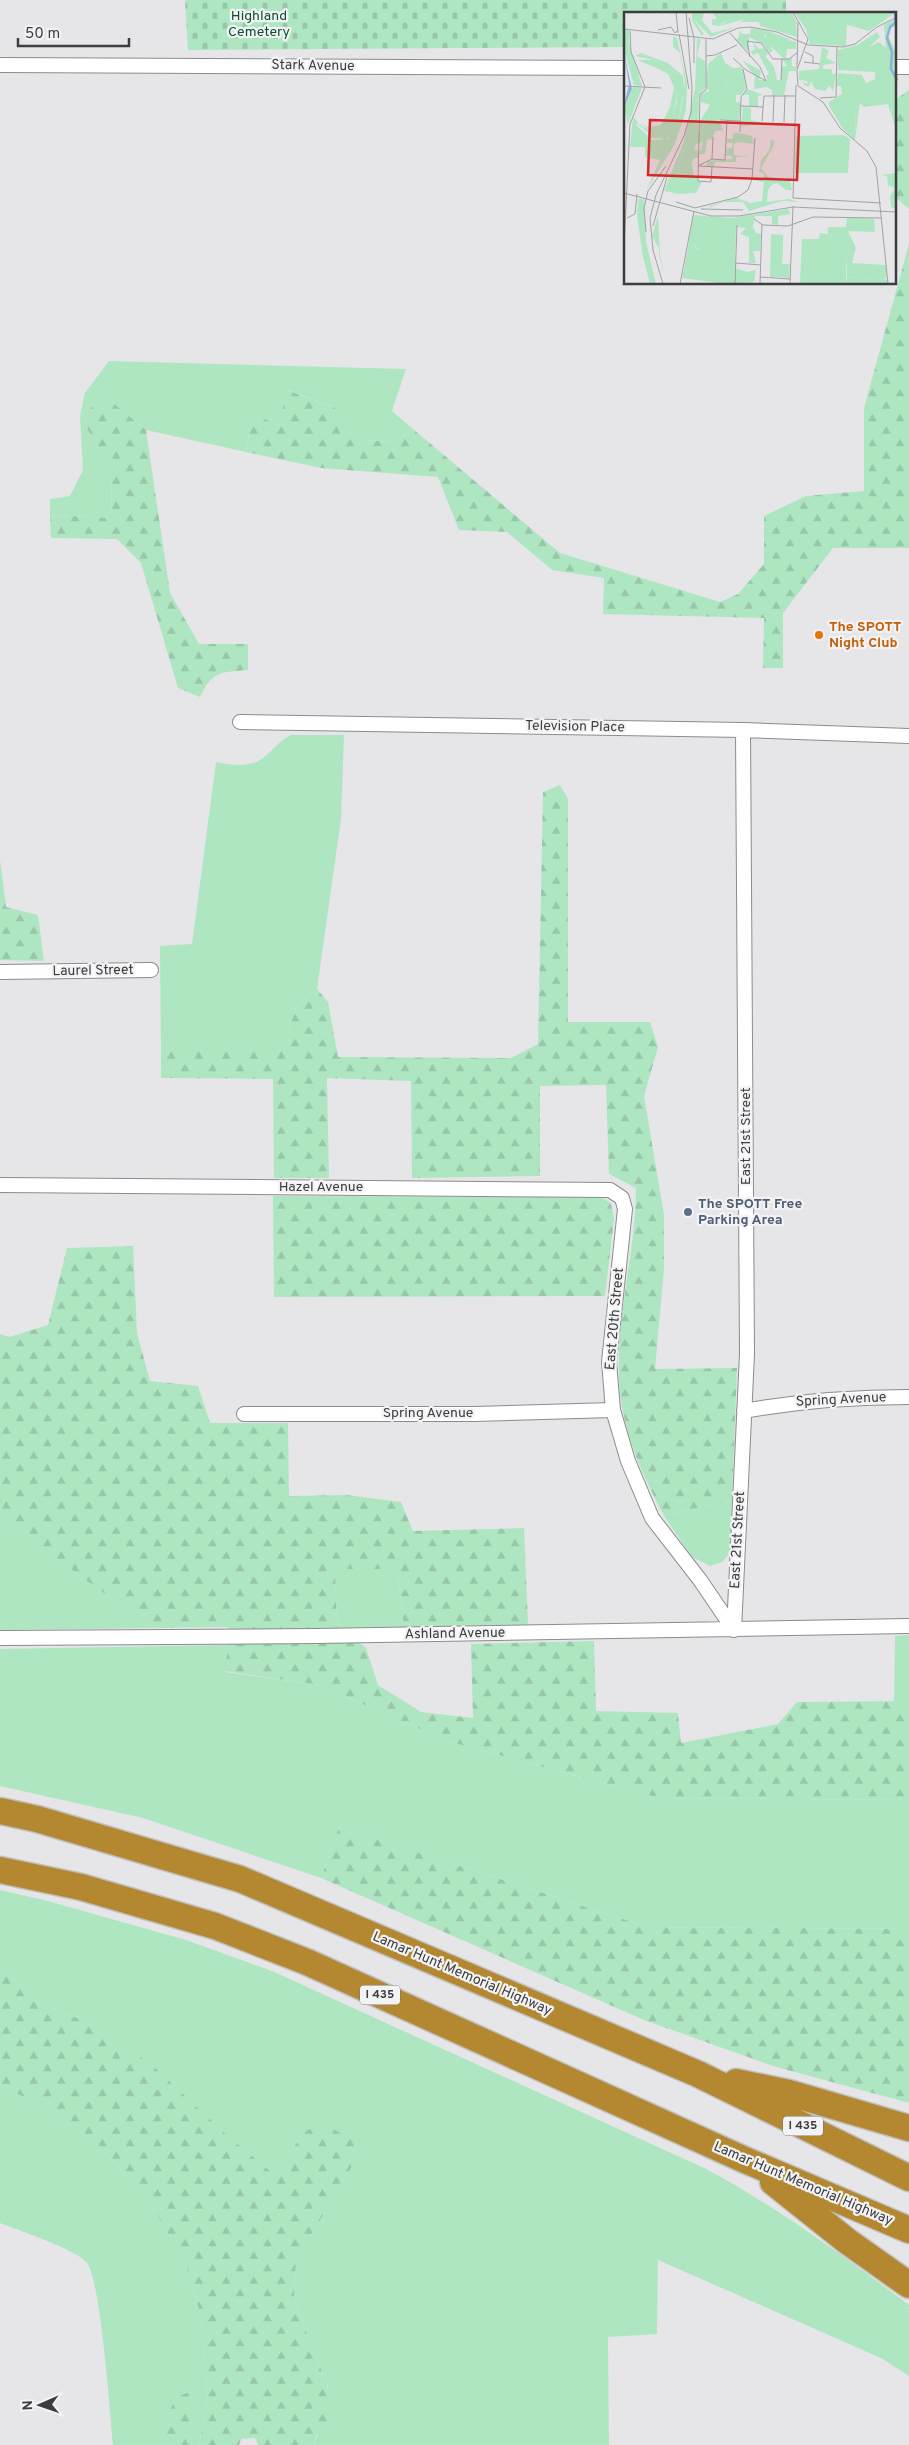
<svg xmlns="http://www.w3.org/2000/svg" width="909" height="2445" viewBox="0 0 909 2445" font-family="Overpass,sans-serif">
  <style>
    .green { fill: #aee6c2 }
    .forest { fill: url(#forest-firs) }
    .cemetery { fill: url(#cemetery-stones) }
    .lines { fill: none; stroke-linecap: round; stroke-linejoin: round }
    .minor-casing { stroke: #8c8c8e; stroke-width: 16 }
    .motorway-casing { stroke: #c1c1c1; stroke-width: 29 }
    .minor { stroke: #fff; stroke-width: 14 }
    .motorway { stroke: #b38831; stroke-width: 26 }
    .food-dot { fill: #e8710a; stroke: #f3f3f5; stroke-width: 2 }
    .service-dot { fill: #5c6f8a; stroke: #f3f3f5; stroke-width: 2 }
    .labels { text-anchor: middle; dominant-baseline: central; stroke-width: 4.5; stroke-linejoin: round; paint-order: stroke }
    .shield { fill: #f3f3f5; stroke: #747475; stroke-width: 1 }
    .shield-label { font-size: 12px; font-weight: bold; fill: #3d3d3e }
    .park-label { font-size: 14px; fill: #084f2d; stroke: #f3f3f5 }
    .street-label { font-size: 14px; fill: #3d3d3e; stroke: #f3f3f5 }
    .food-label { font-size: 14px; font-weight: bold; fill: #c56008; stroke: #f3f3f5; text-anchor: start }
    .service-label { font-size: 14px; font-weight: bold; fill: #4e5e75; stroke: #f3f3f5; text-anchor: start }
    .inset-river { fill: none; stroke: #8cb1df; stroke-width: 2.5 }
    .inset-road { fill: none; stroke: #a2a2a4; stroke-width: 1 }
    .view { fill: #d62828; fill-opacity: 0.15; stroke: #d62828; stroke-width: 2.5 }
    .inset-edge { fill: none; stroke: #3d3d3e; stroke-width: 2.5 }
  </style>
  <defs>
    <pattern id="forest-firs" width="22" height="20" patternUnits="userSpaceOnUse" patternTransform="scale(1.25)"><rect width="22" height="20" fill="#aee6c2"/><path d="M5 1l3.5 6h-7zM16 11l3.5 6h-7z" fill="#97c6a8"/></pattern>
    <pattern id="cemetery-stones" width="16" height="16" patternUnits="userSpaceOnUse" patternTransform="scale(1.25)"><rect width="16" height="16" fill="#aee6c2"/><path d="M2 7V4a2 2 0 0 1 4 0v3zM10 15v-3a2 2 0 0 1 4 0v3z" fill="#97c6a8"/></pattern>
  </defs>
  <rect width="100%" height="100%" fill="#e6e6e8"/>
  <path class="green" d="M109,361l297,8 -14,42 21,18 -19,13 -31,-2 -28,-32 -47,-18 -9,35 -27,-10 -6,37 -100,-22 -40,-33 -26,18 31,59 1,44 -62,-3v-16l20,-3 13,-26 -3,-55 5,-22z
    M291,735h53l-3,84 -24,170 -20,16 -17,46h-119l-1,-105 32,-2 24,-182c14,3 35,6 47,-4 10,-8 16,-17 28,-23z
    M732,1500l-2,53 -8,9 -12,4 -18,-9 -28,-41z
    M0,1518l152,110 -152,2z
    M335,1569h62l7,58 -62,1 -5,-4z
    M909,1635v66h-15l1,-65z
    M229,1645l-4,27 94,13 128,56 212,57 250,2v129l-261,-2 -309,-100 -18,51 -178,-60 -143,-32v-137z
    M0,1890l48,11 138,39 86,31 432,197c74,39 138,87 205,137v71l-28,-18 -223,-98 -1,74 -49,3 1,108h-295l17,-50 -37,-95 2,-39 68,-115 -60,-14 -29,43 -188,-153 -52,-21 -24,-26 -11,-4z
    M0,2086l46,21 52,38 51,55 37,65 15,52 7,81 -9,47h-7l-4,-53 -24,37v16h-51c-3,-31 -12,-163 -26,-182 -10,-13 -69,-33 -87,-40z"/>
  <path class="forest" d="M909,90v119l-14,-12v-97z
    M909,244v304h-76l-50,65v55h-20l1,-50 -161,-4 1,-36 -52,-8 -45,-38 -48,-2 -21,-53 -117,-9 -75,-16 6,-38 27,11 8,-35 48,18 28,32 31,2 19,-13 147,124 160,49 18,-8 26,-30v-48l42,-20 58,-5v-83z
    M106,397l40,33 24,163 29,51h49v26c-26,2 -36,1 -48,27l-22,-9 -37,-125 -24,-24 -66,-1 -1,-23 62,3 -1,-44 -31,-59z
    M560,785l8,14v223h82l8,25 -14,49 20,119v53l-9,101 82,-1 -5,132 -68,16c-16,-31 -31,-61 -39,-95 -19,-77 11,-156 11,-233l-27,-14 -3,-89 -66,1v90l-128,2 -1,-97 -84,-3 2,100h-55l-1,-99 -112,-1v-27h119l17,-46 20,-16 11,13 10,55 173,1 27,-14 5,-252z
    M0,860l6,47 32,8 6,46 -44,-1z
    M273,1196l329,1 9,7 3,15 -9,77 -331,1z
    M133,1246l4,87 13,48 48,5 12,37h78l1,73 57,-1 55,7 12,29 111,-3 4,97 -124,2 -7,-58h-62l2,55 29,24 12,37 43,27 52,6 -2,-74 123,-3 2,70 82,2 3,30 97,-19 19,-22 112,-1v99l-250,-2 -212,-57 -128,-56 -95,-14 5,-26 -1,-18 -76,1 -152,-110v-184l9,3 39,-12 19,-77z
    M339,1827l309,100 261,2v174l-136,-37 -129,-46 -323,-142z
    M0,1971l11,4 24,26 52,21 64,42 78,73 46,38 29,-43 18,-9 42,23 -68,115 -2,39 37,95v30l-15,11 -2,9h-56l-3,-7 -14,1 -2,6h-40l9,-47 -7,-81 -15,-52 -37,-65 -51,-55 -52,-38 -46,-21z
    M189,2392l3,53h-28v-16l11,-31z"/>
  <path class="cemetery" d="M185,0h601v14h-161v33l-437,3z"/>
  <g class="lines">
    <g class="minor-casing">
      <path id="minor" d="M0,65l625,3
        M895,67h14
        M240,722l503,8 166,6
        M0,972l151,-2
        M0,1185l610,5 12,8 3,11 -16,153 4,48 15,51 24,57 48,62 34,50
        M744,1411c55,-10 109,-14 165,-14
        M244,1414h230l139,-4
        M734,1630l13,-276 -4,-624
        M0,1638l317,-2 592,-10"/>
    </g>
    <g class="motorway-casing">
      <path id="motorway" d="M0,1811l37,8 203,60 458,195 211,104
        M0,1870l81,17 134,39 92,36 438,198 164,70
        M736,2082l53,11 120,35
        M773,2182l74,59 62,44"/>
    </g>
    <use href="#minor" class="minor"/>
    <use href="#motorway" class="motorway"/>
  </g>
  <circle class="food-dot" cx="819" cy="635" r="5"/>
  <circle class="service-dot" cx="688" cy="1212" r="5"/>
  <g class="labels">
    <g class="shield">
      <rect x="360" y="1985.5" width="40" height="19" rx="4"/>
      <rect x="783" y="2116.5" width="40" height="19" rx="4"/>
    </g>
    <g class="shield-label">
      <text x="380" y="1995">I 435</text>
      <text x="803" y="2126">I 435</text>
    </g>
    <g class="park-label">
      <text x="259" y="16">Highland<tspan x="259" dy="16">Cemetery</tspan></text>
    </g>
    <g class="street-label">
      <text transform="translate(313 66) rotate(1)">Stark Avenue</text>
      <text transform="translate(575 727) rotate(1)">Television Place</text>
      <text transform="translate(93 971) rotate(-1)">Laurel Street</text>
      <text transform="translate(746 1136) rotate(-90)">East 21st Street</text>
      <text x="321" y="1187">Hazel Avenue</text>
      <text transform="translate(615 1319) rotate(-85)">East 20th Street</text>
      <text transform="translate(841 1400) rotate(-3)">Spring Avenue</text>
      <text x="428" y="1413">Spring Avenue</text>
      <text transform="translate(738 1540) rotate(-87)">East 21st Street</text>
      <text transform="translate(455 1634) rotate(-1)">Ashland Avenue</text>
      <text transform="translate(462 1974) rotate(23)">Lamar Hunt Memorial Highway</text>
      <text transform="translate(803 2184) rotate(23)">Lamar Hunt Memorial Highway</text>
    </g>
    <g class="food-label">
      <text x="829" y="627">The SPOTT<tspan x="829" dy="16">Night Club</tspan></text>
    </g>
    <g class="service-label">
      <text x="698" y="1204">The SPOTT Free<tspan x="698" dy="16">Parking Area</tspan></text>
    </g>
  </g>
  <g transform="translate(624 12)">
    <rect width="272" height="272" fill="#e6e6e8"/>
    <path d="M88,0h7l2,13 14,-9 7,-1 2,4 -24,7 -8,-1v-6h5zM0,18h5v13l13,43 -8,-1 -10,-35zM142,22l30,8v7h-9l-1,10 -3,-1 -17,-16zM49,24l4,2 10,46 -1,26 -11,34 -29,47 14,-31 -15,-3v-10h-15l3,-30 5,5 -2,3 16,15 17,-1 -3,-2 13,-16 6,-38 -5,-30 -7,-6zM73,27h4l-4,17 8,5v28l-6,4 -1,42 -10,26v17l10,-2v5l4,1 -6,11 -17,1 -15,-3 3,-8h12l1,-23 7,-18 -3,-1 11,-53zM97,41l4,10 8,5 9,-1 4,21 -21,-8 3,10 -3,8 -25,33v-10l10,-16 -9,-3v-8l9,-3 -4,-3 1,-24 2,10 11,15 -4,-32zM33,49l20,14 2,12 -8,36 -10,8 -8,1 -14,-10 9,5 13,-2 9,-18 4,-20 -6,-13 -13,-8 17,9 -18,-12zM187,69l16,-1 7,1 -9,10 -10,-2zM9,75l9,1 -14,36 -4,-16zM111,120l17,4 2,8 -16,-2 -3,-2zM67,215l18,7 1,4 -11,12 -10,-8zM196,221l7,1v5h20l-1,45h-46l2,-45h17zM159,239l-1,13h8l-1,14 -12,-1 -5,-7 5,-18zM228,251l34,2 1,13 -27,-4zM60,257l8,4 15,-1 19,12 -44,-6z" fill="#aee6c2"/>
    <path d="M68,0h20l-8,1 -2,7 10,13 24,-6 -25,10 -17,-17 10,14 -2,2 -10,-15zM95,0h71l6,11 1,14 -37,-11 -1,-4h-20l5,-2 -3,-5 -21,9zM272,7v6l-7,5v7l7,16v77l-8,-26 -24,3 -4,-4 -5,37 1,-35 -14,4 -3,-3h-10v-4l13,-8 -1,-8h-4l1,-13 24,2 4,8 9,-4v-7l-37,-2v-20l19,-5 20,-13 3,5 -11,10 10,-5 7,6 -2,-24zM127,16l16,3 23,8 -6,2 -20,-6 9,16 -4,2 -6,-9 -14,-7v15l-15,-13h4l2,-9 2,4h8zM129,30l6,7 5,-1 4,6 -3,2 9,11 3,13h4l1,-14h5l-4,-6 9,-2v8l4,1v4h-7l-5,24h-12v-5l-5,-3 -13,2 1,-13 -13,-16 19,11 -2,9h8l-1,-4 3,-2 -11,-21 -6,2 -1,-4 4,-2zM198,35l7,4 -3,7 10,5 -13,2v4h9v5h4l-3,18 -4,-8 5,-3h-23l-2,6 -5,-2 -1,-3 5,2 -1,-3 -8,-1v-9l20,-2zM17,41l27,10 15,13 2,21h-3l-3,24 -13,16 2,6 -7,-5h-13l2,-4 -15,-12 18,10 15,-6 9,-24v-27l-20,-14 -3,1 13,7 5,6 -34,-15h15l-18,-4zM92,45l5,31 -1,1 -11,-15 -1,-10zM101,68l21,8 -5,7h-5v7l5,1 -2,17h-20l4,10 -8,1 -3,8 -5,1 -2,14h-6l4,-12 -7,2 -2,6h4v8h-4l-2,5 2,15h-6v-17l9,-26 27,-37 4,-8zM124,77l15,6 -5,1v11l-9,-1v-11h-6zM119,95l8,1v12l15,4 -25,2zM109,120l5,10 -4,2v11l16,2h-14v5h-21l-1,5 -8,-1 2,-5 24,-2v-3l-6,-1 1,-7h5l1,-5h-6v-4h6zM147,127l4,3 -3,7 -11,19 7,9 16,3 6,-2 2,12h-6l-9,-7 -5,2 -4,5 -1,12 22,-3 10,3 -17,-1 -33,10 -6,-9h-19l-15,6 1,-2 26,-8 14,5 12,-2 2,-19 -11,-2h11v-6l-7,-4h3l1,-10 8,-9zM60,129l3,1 -7,18 -1,23h-12zM272,161v36l-5,-2 -1,-11 5,-8 -7,-3 -1,-9 -7,-1zM14,187h6l2,43 10,42h-6l-7,-27 -6,-41zM164,197l3,5 -13,2v9l-6,-1v-8h-17l-2,11 3,6 5,1 -1,17h-7l3,12h-7v-26l-9,-3 6,-6 -10,-1 -1,41 12,4 9,-2 -2,12 -28,2 -19,-12 -15,2 -8,-5 5,-27 7,1 -1,5 4,2 11,-12 -19,-11 3,-12 38,3zM34,204l2,39 4,18 -5,-18v-7l-7,-12zM223,205l27,2 1,13 -27,-1 8,17 -4,15 8,10 21,3 6,4 -40,-3 -1,-38h-19l1,-12h18zM147,222l12,1v16l-6,1 3,6 -8,12 5,7h-7z" fill="#aee6c2"/>
    <path d="M120,0h48l5,11 -36,-1 2,-8 -16,8 -4,-1zM170,0h102l-27,19 -22,-6 -1,21 -36,-2 -4,-15zM229,88l3,5 -1,35 -12,-11 -14,-23 11,-1 3,4 8,-4zM220,123l6,4 -2,34h-53l1,-37zM223,265l41,3v4h-42z" fill="#aee6c2"/>
    <path d="M0,41l8,36 -8,18 5,-23z" fill="#8cb1df"/>
    <path class="inset-river" d="M271,0v11l-5,4 -3,11 5,14 -1,17 6,11"/>
    <path class="inset-road" d="M52,0l2,21M169,0l15,27 -11,31 1,16 25,16 17,26 27,23 9,16 12,117M65,6l5,20v25M0,17l89,10 25,-11 12,-1 27,5 31,13 35,2 12,-3 22,-17 20,-10M34,18l13,-3 4,6 3,-3M106,21l30,34 6,14M55,22l10,55M82,27v51l-6,4 -2,87 13,1 1,-15M181,40l8,4v7M82,44l9,-1 22,-10M126,45l-3,-16 14,2 12,16h16l8,-6M109,46l13,12 20,11M180,50l16,2M173,56l1,-46M157,68l1,-21M172,73l-3,113 88,5M0,74l37,2M196,86l16,-1 1,-50M117,94l22,1M96,108l20,1M138,109l2,-25h32M149,110l1,-27M160,110l1,-27M116,120l1,-35 6,-8 -4,-20M88,147l1,-22M74,154l14,-7 13,1 2,-40M75,154l54,3M0,181l87,23h28l54,-9 104,5M52,190l19,6M71,196l43,-11 10,-7 4,-11 3,-41M77,197l42,1M3,206l8,-4 2,-20M130,207l9,6 25,1 25,-9 68,1M29,214l14,-49M22,220l-2,-24 4,-17 18,-25M0,235l6,-123 15,-37 -14,-35 -1,-21M112,251l25,2M136,265l30,2M39,272l-10,-34 -3,-32 6,-23 28,-59 7,-24 1,-24 -6,-76M56,272l14,-73M111,272l2,-59M136,272l2,-60M166,272l3,-78"/>
    <path class="view" d="M26,108l149,5 -2,55 -149,-5z"/>
    <rect width="272" height="272" class="inset-edge"/>
  </g>
  <g transform="translate(40 2405) rotate(268)" stroke="#f3f3f5" stroke-width="4" paint-order="stroke">
  <path d="M0-4L9 19L0 12L-9 19Z" fill="#3d3d3e"/>
  <text y="-8" font-size="14" font-weight="bold" text-anchor="middle" fill="#3d3d3e">N</text>
  </g>
  <path d="M18 38v8h111v-8" fill="none" stroke="#3d3d3e" stroke-width="2.5"/>
  <text x="25" y="38" font-size="15" fill="#3d3d3e" stroke="#f3f3f5" stroke-width="4" paint-order="stroke">50 m</text>
</svg>
